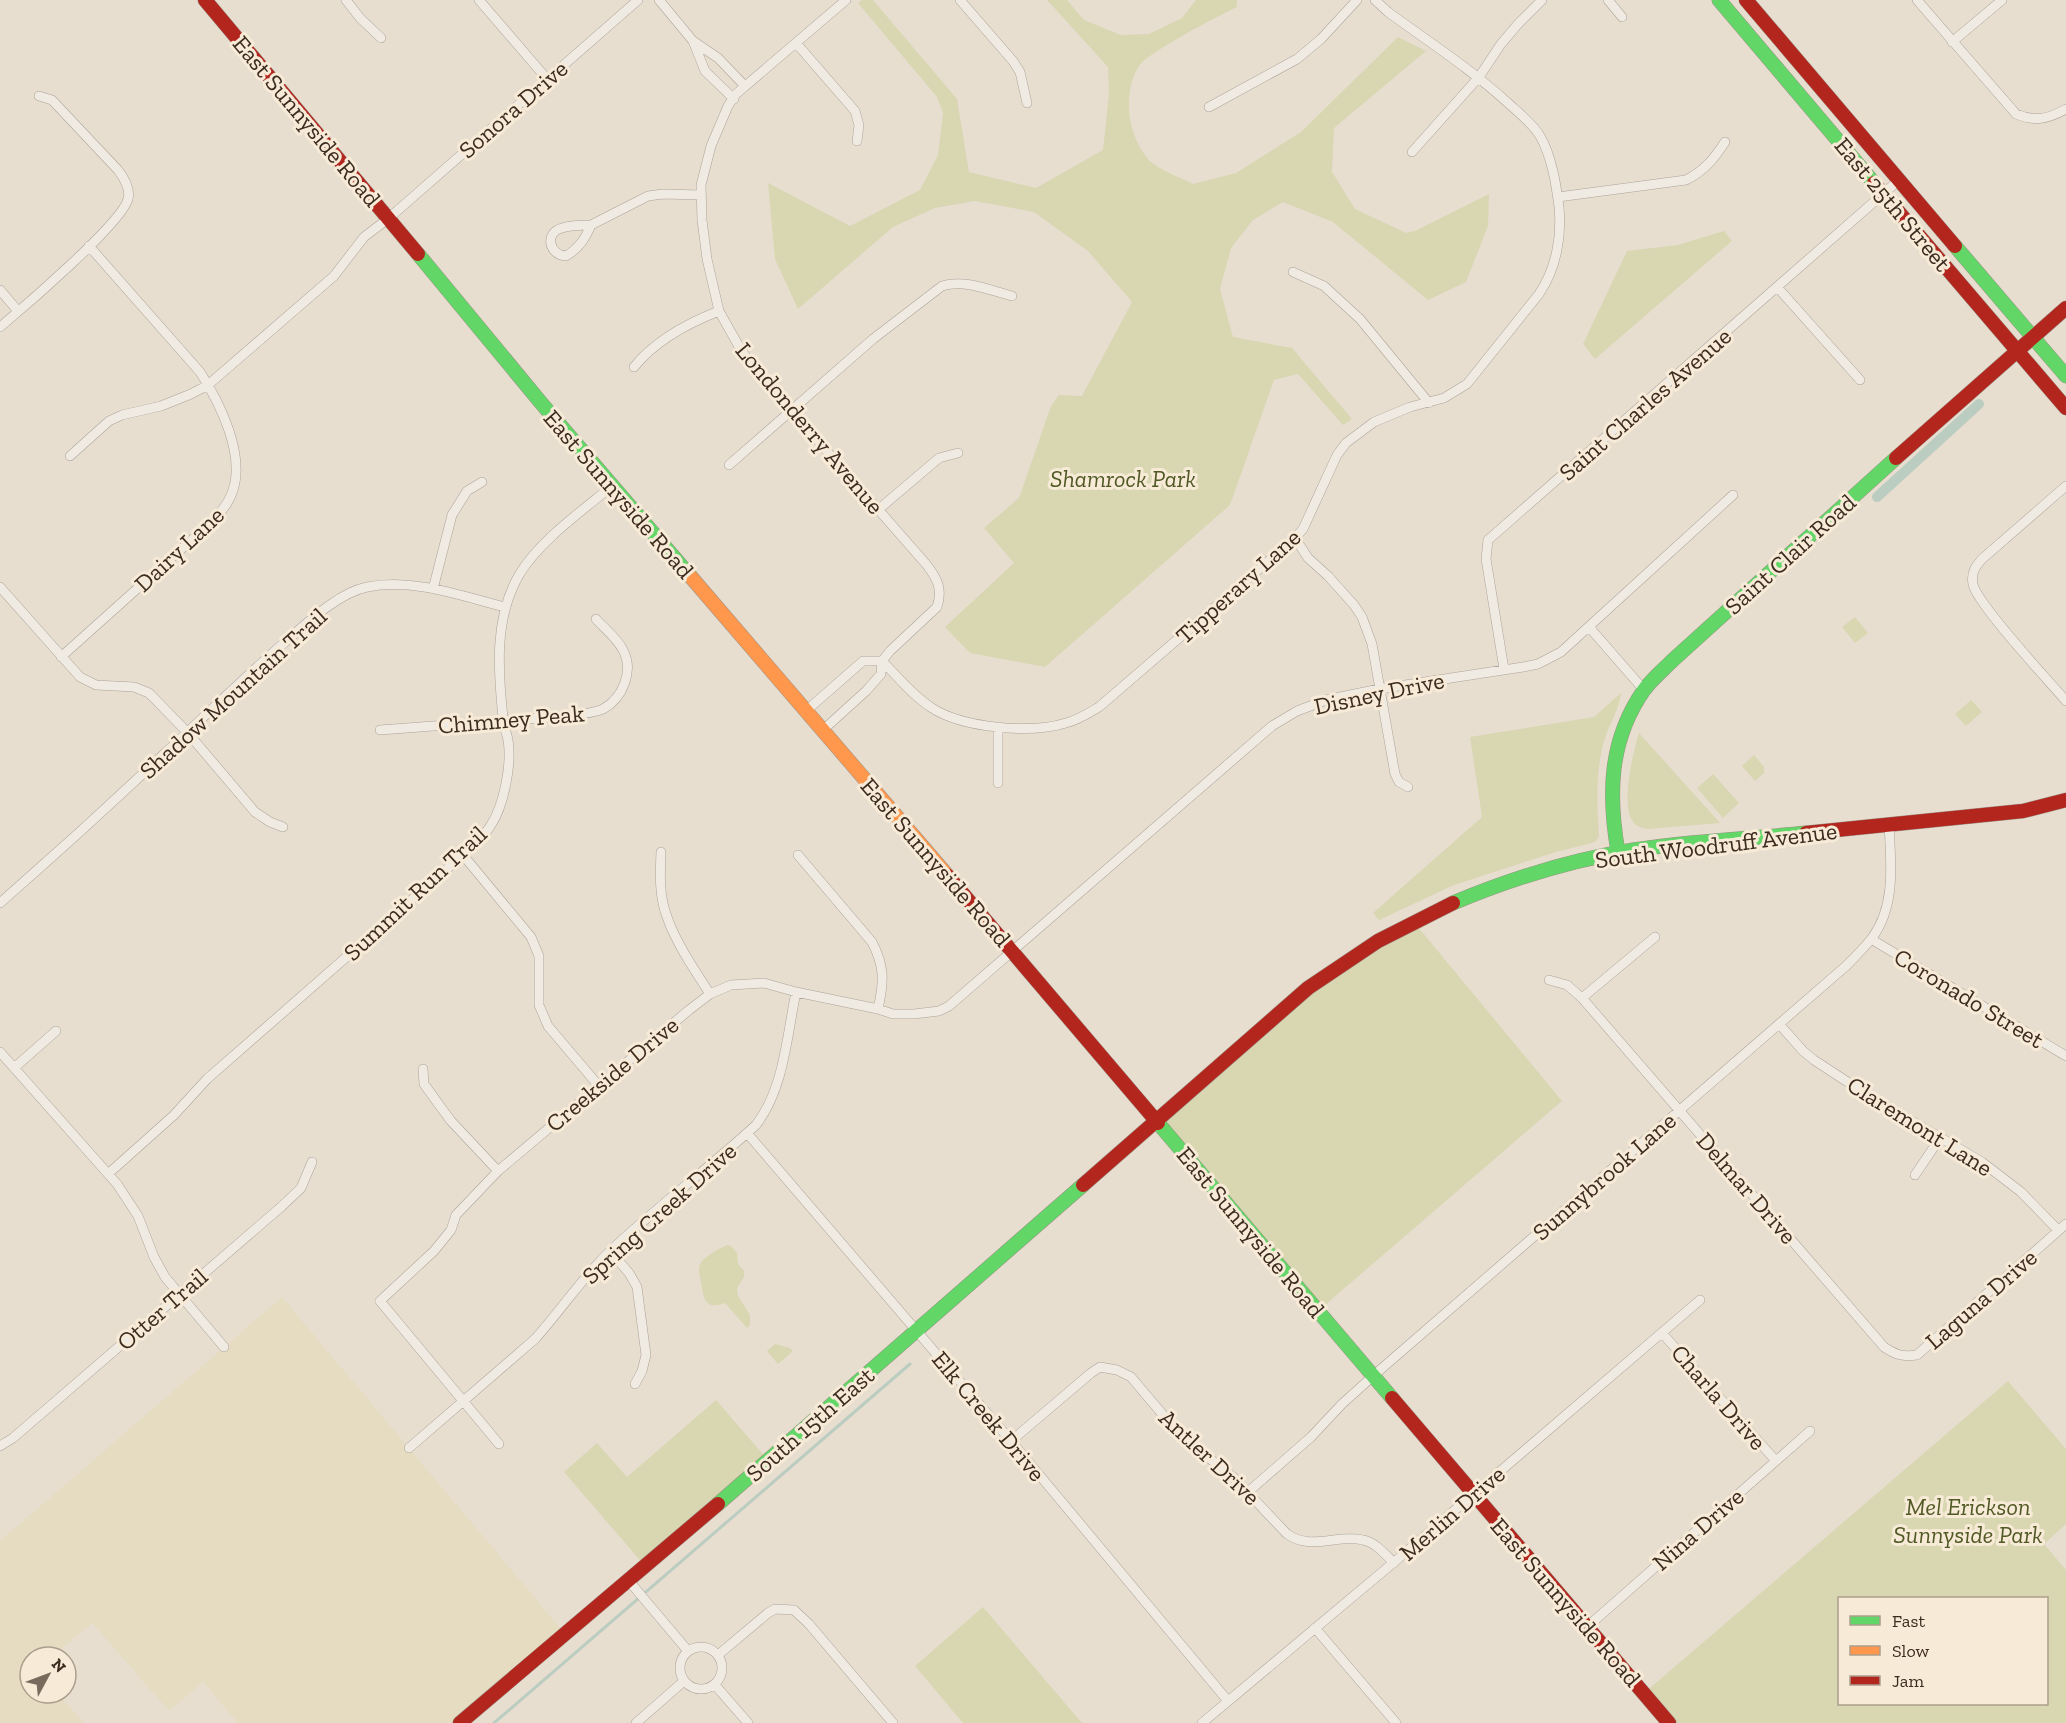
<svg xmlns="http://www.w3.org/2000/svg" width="2066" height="1723" viewBox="0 0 2066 1723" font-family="'Zilla Slab',serif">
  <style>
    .farmland { fill: #e6dcc1 }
    .green { fill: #d9d6b2; fill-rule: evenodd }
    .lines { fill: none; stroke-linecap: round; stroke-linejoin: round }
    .stream { stroke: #bbccc0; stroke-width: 3 }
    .canal { stroke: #bbccc0; stroke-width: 10 }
    .street-casing { stroke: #ada398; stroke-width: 10 }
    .fast-casing { stroke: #9c9388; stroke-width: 15 }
    .slow-casing { stroke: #9c9388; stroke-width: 15 }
    .jam-casing { stroke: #9c9388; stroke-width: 15 }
    .street { stroke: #efeae2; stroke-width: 9 }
    .fast { stroke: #63d668; stroke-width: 14 }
    .slow { stroke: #ff974d; stroke-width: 14 }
    .jam { stroke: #b3261e; stroke-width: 14 }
    .labels { text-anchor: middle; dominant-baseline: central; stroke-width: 6; stroke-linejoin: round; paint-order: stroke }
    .street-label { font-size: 24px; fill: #3c2b1f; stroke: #f7ebd7 }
    .park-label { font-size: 24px; font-style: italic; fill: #515925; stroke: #f7ebd7 }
  </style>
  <rect width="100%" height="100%" fill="#e7ded0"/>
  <path class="farmland" d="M282,1297l284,338 -106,88h-222l-35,-41 -34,29 -77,-88 -40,34h-22v36h28l25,30h-83v-182z"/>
  <path class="green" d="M862,0h11l84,99 12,73 67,16 67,-38 6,-56 -1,-27 -61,-67h20l17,20 37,15 28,-1 33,-16 14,-18h41v7c-17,8 -90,46 -98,59 -17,28 -12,69 10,94 8,9 33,18 44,24l43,-11 65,-41 97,-95 28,14 -92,77 -2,44 23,37 51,24 9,-2 74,-37 -1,32 -22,56 -38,18 -95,-78 -50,-20 -30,18 -22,28 -11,41 13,48 59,11 60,71 -9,6 -45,-51 -24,6 -44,125 -185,162 -75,-14 -25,-26 69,-64 -30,-35 35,-30 32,-92 8,-11 23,1 50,-94 -44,-51 -54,-39 -59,-11 -40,7 -42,19 -95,82 -23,-50 -7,-76 82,43 70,-36 18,-35 5,-42 -6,-16 -79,-94z
    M1724,231l8,10 -137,118 -12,-15 44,-93 51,-6z
    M1855,617l13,16 -13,10 -13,-16z
    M1621,693c-2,17 -11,30 -16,45 -10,32 -8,66 -6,99l-4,5 -39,10 -102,33 -75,35 -6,-7 109,-96 -12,-80 124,-20z
    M1971,700l11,12 -16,14 -11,-12z
    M1639,733l81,90 -72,6c-7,-1 -12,-2 -16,-9 -11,-18 1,-67 7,-87z
    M1754,755l10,12v6l-9,8 -13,-15z
    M1713,774l26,29 -16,15 -26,-30z
    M1413,921l149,180 -244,210 -162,-191 173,-148z
    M728,1245l3,1 6,7 1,11 6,7v6l-7,11 1,8 12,19v10l-3,3 -22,-25c-20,7 -21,-3 -24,-21 -1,-7 -4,-13 0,-19 3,-6 20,-16 27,-18z
    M775,1344l15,4 3,3 -15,13 -11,-13z
    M2008,1381l58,68v75l-22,20 22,26v153h-397l-25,-30zM1840,1598h206v106h-206z
    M716,1400l52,60 -123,106 -81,-94 33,-29 30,34z
    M983,1607l99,116h-119l-48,-57z"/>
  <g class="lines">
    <path class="stream" d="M494,1723l416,-359"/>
    <path class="canal" d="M1877,497l102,-93"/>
    <g class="street-casing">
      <path id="street" d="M346,0l14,18 21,20
        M479,0l68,79
        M659,0l34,41 25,17 27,28
        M960,0l53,61 7,11 7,31
        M1608,0l14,17
        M1917,0l99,114c19,8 32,5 50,-5
        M693,41l12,30 29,28
        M1952,42l50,-42
        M796,43l59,68 4,14 -2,16
        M1209,107l88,-48 24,-20 36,-39
        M1412,152l67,-75 22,-33 17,-20 24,-24
        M1558,197l128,-17c18,-9 28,-21 39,-38
        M591,225l57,-29 15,-2 38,1
        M591,225c-6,14 -12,23 -25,31 -17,-1 -22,-23 -4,-28 9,-3 20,-3 29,-3z
        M1293,272l31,14 36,33 69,84
        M1778,288l82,92
        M0,290l18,21
        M0,327c24,-20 122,-104 128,-128 3,-10 -4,-21 -10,-29l-66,-70 -13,-4
        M634,367c21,-26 54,-44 85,-56
        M70,456l39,-35 13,-6 39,-9 30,-12 17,-9 126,-109 30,-39 25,-19 249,-218
        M729,465l144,-126 69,-53c23,-7 47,4 70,10
        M2066,486l-84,73c-7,8 -11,14 -9,25 3,19 76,97 93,117
        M879,509l60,-51 19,-5
        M1295,538l13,20 20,18 26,29 8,12 10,27 23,130 4,8 9,5
        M0,587l80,90 16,8 38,2 15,6 38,39 68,80 15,10 13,5
        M433,589l19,-74 15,-24 15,-9
        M1589,627l55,63
        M61,657l155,-139c7,-9 14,-17 17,-28 12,-36 -13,-87 -33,-118l-111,-126
        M882,661c16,16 31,35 50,47 31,20 99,26 134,15 12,-3 23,-10 33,-16l196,-169 8,-9 34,-74 9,-12 28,-21 36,-15 34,-9 23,-14 72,-90c17,-25 23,-57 20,-87 -3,-23 -7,-50 -19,-71 -7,-12 -21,-23 -32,-33 -37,-34 -79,-61 -120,-91l-13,-12
        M1504,669l-18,-110 2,-19 411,-360
        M807,710l56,-49h19
        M380,730c53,-4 107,-8 160,-12 15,-1 50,-3 63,-9 20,-11 31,-38 20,-59 -6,-12 -18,-21 -27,-31
        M823,730l43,-39 15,-17 1,-13 8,-10 47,-44c6,-18 0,-29 -11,-43l-171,-195 -14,-19 -22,-39 -12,-52 -5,-39 -1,-35 10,-39 17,-40 8,-12 110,-94
        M998,783v-56
        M661,852c-1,22 -2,44 6,65 9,26 28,54 43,77
        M463,855l68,82 8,19v49l9,21 50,59
        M798,855l74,87c13,25 12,40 6,67
        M0,903c56,-49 111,-99 165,-150 40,-37 79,-75 120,-111 22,-19 53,-49 82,-55 47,-9 94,9 138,20
        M1871,939l195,117
        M1549,980l18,5 15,13 302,349c12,8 18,10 33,8l149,-131
        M1582,998l73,-61
        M1780,1025l23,26 11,9 55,36 113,66 39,30 37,38
        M0,1052l117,132 21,32 16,41 11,20 59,70
        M14,1068l42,-37
        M423,1069l1,15 13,18 14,19 47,50
        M747,1133l264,308 217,260
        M108,1174l66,-59 33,-36 256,-224c10,-9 21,-18 28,-30 13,-20 21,-61 17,-85 -1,-7 -5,-14 -5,-22 -5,-48 -9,-100 16,-143 19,-33 64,-65 93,-89
        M1915,1175l25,-37
        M610,1251l19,22 8,14 9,68 -4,16 -7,13
        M1662,1333l114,128
        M1011,1441l80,-68 9,-6 17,3 14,7 49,58 53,42 54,57c24,17 50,0 76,6 12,2 22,14 31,23
        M499,1444l-119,-143 54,-50 17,-21 5,-15 42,-44 191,-161 21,-16 21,-9 33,-2 32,9 82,17 15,5h21l25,-3 10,-5 323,-280 25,-15 29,-11 53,-11 144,-22 15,-3 23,-12 172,-157
        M0,1446l13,-8 268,-231 20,-19 11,-26
        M409,1448l126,-109c26,-29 47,-61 75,-88 47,-44 99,-83 146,-126 28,-36 31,-90 40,-133
        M1248,1492l63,-55 31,-33 31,-28 473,-410c9,-9 18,-18 26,-28 24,-32 19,-75 17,-113
        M629,1581l59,70
        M1587,1627l223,-196
        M1315,1628l81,95
        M680 1668a21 21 0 1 1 42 0a21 21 0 1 1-42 0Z
        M718,1655l50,-42 7,-4 19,1 15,14 84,99
        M715,1685l33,38
        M636,1723l48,-42
        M1202,1723l197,-165 301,-258"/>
    </g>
    <g class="fast-casing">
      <path id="fast" d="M1719,0l155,183
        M1955,246l111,130
        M418,254l124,150 149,173
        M1618,852c-10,-58 -9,-112 26,-162 8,-11 19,-20 29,-30l223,-202
        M1453,903c57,-24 118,-43 180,-53 57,-9 115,-11 173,-17
        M1158,1123l234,275
        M718,1504l365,-319"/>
    </g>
    <g class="slow-casing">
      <path id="slow" d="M691,577l256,298"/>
    </g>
    <g class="jam-casing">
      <path id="jam" d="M205,0l213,254
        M1746,0l209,246
        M1874,183l192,225
        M1896,458l170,-150
        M1806,833l217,-22 43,-11
        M947,875l211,248
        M1083,1185l225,-197 70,-47 75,-38
        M1392,1398l277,325
        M460,1723l258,-219"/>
    </g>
    <use href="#street" class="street"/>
    <use href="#fast" class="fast"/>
    <use href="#slow" class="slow"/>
    <use href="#jam" class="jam"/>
  </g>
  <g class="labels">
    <g class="street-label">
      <text transform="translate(513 109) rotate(-41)">Sonora Drive</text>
      <text transform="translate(307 121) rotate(50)">East Sunnyside Road</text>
      <text transform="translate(1893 204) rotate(50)">East 25th Street</text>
      <text transform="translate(1645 404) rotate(-41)">Saint Charles Avenue</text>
      <text transform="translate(810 428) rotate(50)">Londonderry Avenue</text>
      <text transform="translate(619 494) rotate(49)">East Sunnyside Road</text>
      <text transform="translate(179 549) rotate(-43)">Dairy Lane</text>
      <text transform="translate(1790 554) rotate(-42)">Saint Clair Road</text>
      <text transform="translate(1238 586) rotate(-42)">Tipperary Lane</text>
      <text transform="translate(233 693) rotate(-42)">Shadow Mountain Trail</text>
      <text transform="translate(1379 693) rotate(-12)">Disney Drive</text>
      <text transform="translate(511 719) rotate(-5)">Chimney Peak</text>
      <text transform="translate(1716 845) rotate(-7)">South Woodruff Avenue</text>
      <text transform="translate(936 862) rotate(49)">East Sunnyside Road</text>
      <text transform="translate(415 893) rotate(-43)">Summit Run Trail</text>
      <text transform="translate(1969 998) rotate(31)">Coronado Street</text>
      <text transform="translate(612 1074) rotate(-40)">Creekside Drive</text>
      <text transform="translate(1920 1126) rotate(32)">Claremont Lane</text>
      <text transform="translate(1604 1176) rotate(-41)">Sunnybrook Lane</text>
      <text transform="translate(1747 1188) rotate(49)">Delmar Drive</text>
      <text transform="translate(659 1213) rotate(-42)">Spring Creek Drive</text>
      <text transform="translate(1251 1232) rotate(50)">East Sunnyside Road</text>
      <text transform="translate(1981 1299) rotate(-41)">Laguna Drive</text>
      <text transform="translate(162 1309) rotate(-41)">Otter Trail</text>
      <text transform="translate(1719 1397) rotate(49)">Charla Drive</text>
      <text transform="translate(989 1416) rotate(50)">Elk Creek Drive</text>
      <text transform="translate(810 1424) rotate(-41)">South 15th East</text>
      <text transform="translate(1210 1457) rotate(43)">Antler Drive</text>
      <text transform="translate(1452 1513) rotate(-41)">Merlin Drive</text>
      <text transform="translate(1698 1529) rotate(-41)">Nina Drive</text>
      <text transform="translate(1566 1602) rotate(49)">East Sunnyside Road</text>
    </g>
    <g class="park-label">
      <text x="1123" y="478">Shamrock Park</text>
      <text x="1968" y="1506">Mel Erickson<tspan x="1968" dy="28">Sunnyside Park</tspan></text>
    </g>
  </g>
  <rect x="1838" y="1597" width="210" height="108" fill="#f7ebd7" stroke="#ac9e8d" stroke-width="1.5"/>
  <rect x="1850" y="1616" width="30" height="9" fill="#63d668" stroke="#ac9e8d" stroke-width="1.5"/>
  <text x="1892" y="1627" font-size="18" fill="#3c2b1f">Fast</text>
  <rect x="1850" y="1646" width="30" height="9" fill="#ff974d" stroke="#ac9e8d" stroke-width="1.5"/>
  <text x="1892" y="1657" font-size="18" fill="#3c2b1f">Slow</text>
  <rect x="1850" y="1676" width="30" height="9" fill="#b3261e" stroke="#ac9e8d" stroke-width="1.5"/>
  <text x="1892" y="1687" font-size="18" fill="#3c2b1f">Jam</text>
  <g transform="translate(48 1675) rotate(49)"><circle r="28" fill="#f7ebd7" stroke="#ac9e8d" stroke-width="1.5"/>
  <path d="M0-4.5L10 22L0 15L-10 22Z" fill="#786a5d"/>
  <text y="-9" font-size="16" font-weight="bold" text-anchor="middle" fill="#3c2b1f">N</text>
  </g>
</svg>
